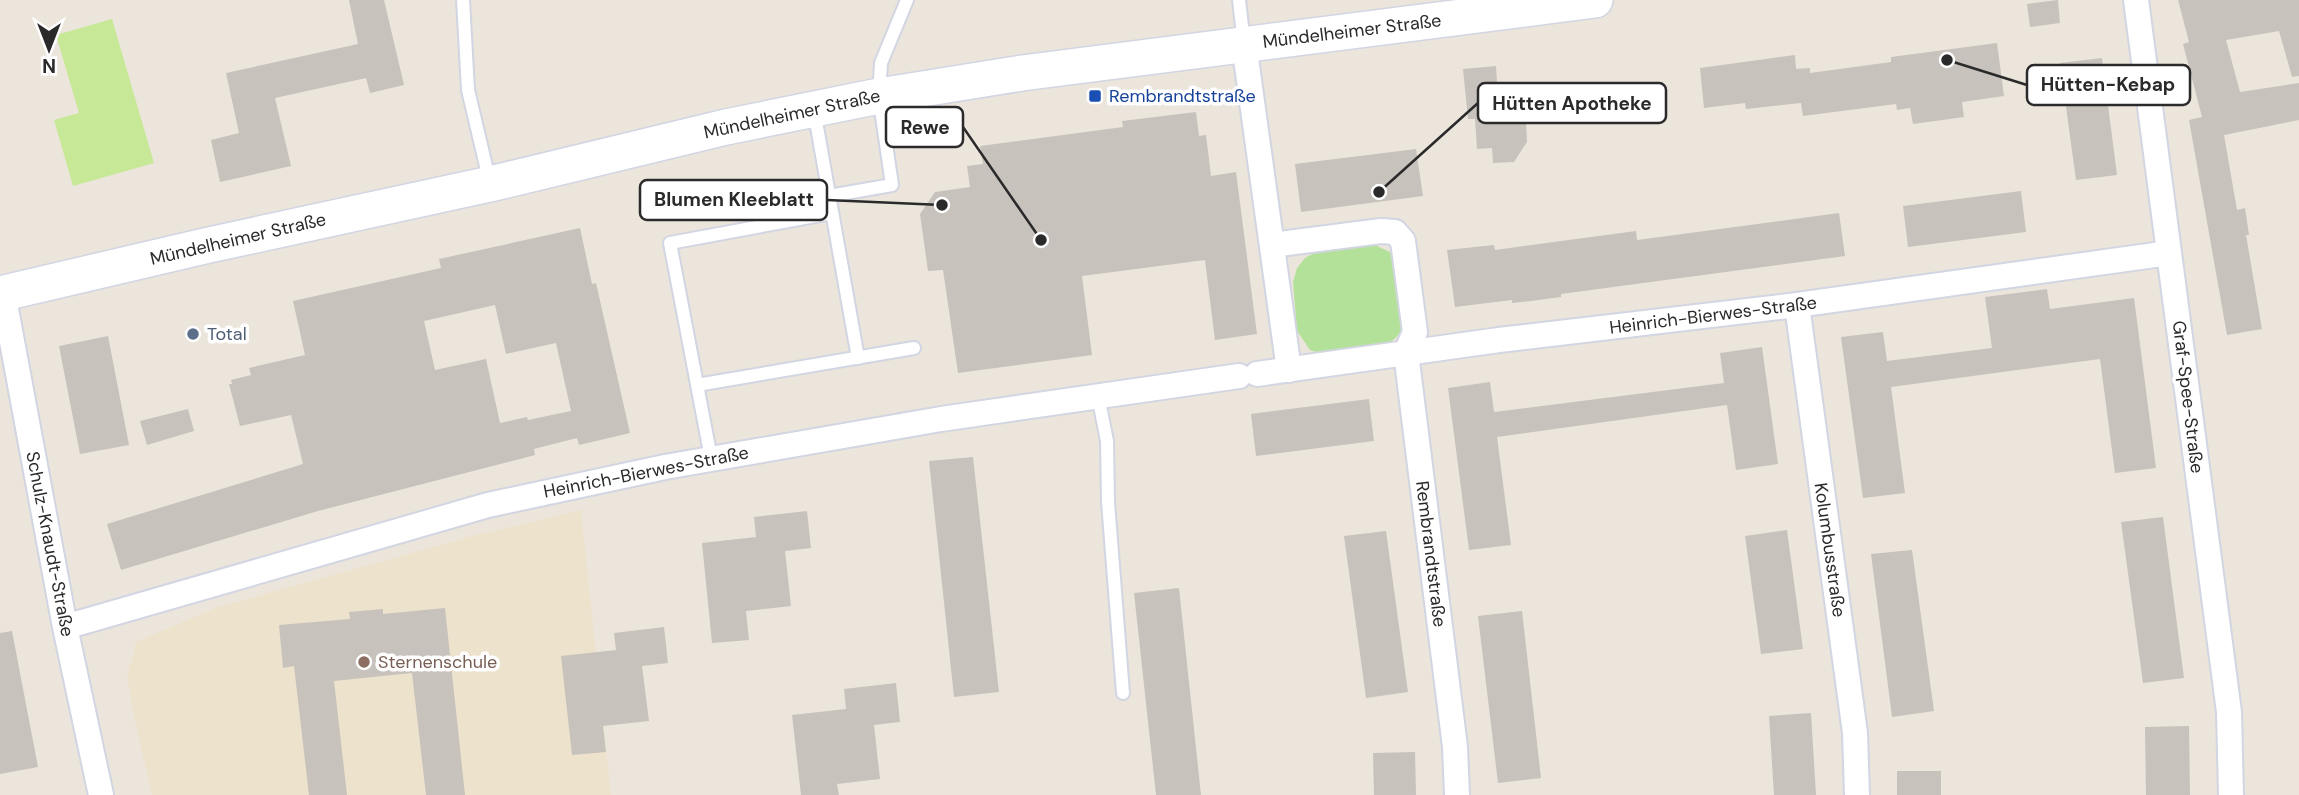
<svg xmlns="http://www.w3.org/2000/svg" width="2299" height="795" viewBox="0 0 2299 795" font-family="'DM Sans',sans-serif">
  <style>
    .education { fill: #ede2cc }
    .green { fill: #b4e19a }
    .pitch { fill: #c7e896 }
    .building { fill: #c7c2bc; fill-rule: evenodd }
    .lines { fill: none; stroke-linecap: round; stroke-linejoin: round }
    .service-casing { stroke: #d2d5e2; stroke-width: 16 }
    .minor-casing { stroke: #d2d5e2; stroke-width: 28 }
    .secondary-casing { stroke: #d2d5e2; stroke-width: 38 }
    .service { stroke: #fff; stroke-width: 12 }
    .minor { stroke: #fff; stroke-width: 24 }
    .secondary { stroke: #fff; stroke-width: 35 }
    .transit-dot { fill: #1a4fb4; stroke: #fff; stroke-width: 2.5 }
    .service-dot { fill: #5c6f8a; stroke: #fff; stroke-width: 2.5 }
    .education-dot { fill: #8d6e63; stroke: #fff; stroke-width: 2.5 }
    .labels { text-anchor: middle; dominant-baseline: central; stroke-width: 7; stroke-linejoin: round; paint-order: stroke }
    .street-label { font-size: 18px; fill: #2a2a2a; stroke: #fff }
    .transit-label { font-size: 18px; fill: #164399; stroke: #fff; text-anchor: start }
    .service-label { font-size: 18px; fill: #4e5e75; stroke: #fff; text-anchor: start }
    .education-label { font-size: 18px; fill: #785e54; stroke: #fff; text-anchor: start }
    .leader { fill: none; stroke: #2a2a2a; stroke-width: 2.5 }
    .callout-dot { fill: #2a2a2a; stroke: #fff; stroke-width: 2.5 }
    .callout { fill: #fff; stroke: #2a2a2a; stroke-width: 2.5 }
    .callout-label { font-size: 19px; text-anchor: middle; font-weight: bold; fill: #2a2a2a }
  </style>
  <rect width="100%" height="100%" fill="#ece5dc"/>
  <path class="education" d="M581,510l30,285h-459l-18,-78 -7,-40 9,-35 82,-35 258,-72z"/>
  <path class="green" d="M1363,245l14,1 13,6c5,13 15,60 13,73 -1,8 -8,13 -13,18l-66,12 -14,-5 -13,-19 -4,-49 4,-14 8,-10 13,-7z"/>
  <path class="pitch" d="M112,19l42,144 -81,23 -19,-66 25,-7 -23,-78z"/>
  <path class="building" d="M349,0h35l20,85 -34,8 -4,-15 -91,20 16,68 -71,16 -9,-42 28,-7 -13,-60 132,-29z
    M2058,0l2,23 -30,4 -3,-23z
    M2178,0h121v76l-7,1 -13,-46 -53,9 14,52 59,-9v37l-75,15 13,75 8,-2 4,27h-3l16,94 -35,6 -38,-215 13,-3 -19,-73 6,-2z
    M1997,43l7,53 -42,6 2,15 -51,7 -3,-16 -13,2 -1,-6 -93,12 -2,-13 -55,6 -1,-6 -41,5 -4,-40 95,-13 1,14 14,-1v5l81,-11v-5z
    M2102,58l15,117 -41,5 -16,-117z
    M1496,66l2,36 27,-3 2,43 -13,20 -21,1 -1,-15 -15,1 -2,-30h-7l-5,-50z
    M1196,112l3,24 7,-1 5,41 25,-4 21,162 -42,6 -10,-80 -123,16 10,79 -134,18 -15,-103 -15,1 -8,-57 15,-22 35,-5 -3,-21 16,-2 -3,-18 143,-19 -1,-6z
    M1416,149l7,47 -122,16 -6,-48z
    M2021,191l5,41 -118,15 -5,-41z
    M1839,213l6,43 -284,38v3l-30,4 -19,2v-3l-57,7 -8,-57 47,-5 1,5 141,-19 1,9z
    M580,228l12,56 4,-1 34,150 -51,12 -2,-7 -43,11 1,6 -217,56 -197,59 -14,-46 196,-60 -12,-49 -51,11 -11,-42h3l-1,-4 20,-5 -2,-7 56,-13 -12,-54 148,-33 -2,-9zM495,305l11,49 50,-11 15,68 -43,9 -1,-3 -27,6 -14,-64 -51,11 -11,-49z
    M2047,289l3,20 84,-11 22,170 -41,5 -15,-114 -209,28 14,106 -42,5 -22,-161 42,-5 4,29 105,-13 -7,-51z
    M108,336l21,109 -49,9 -21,-108z
    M1762,347l16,117 -42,6 -9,-65 -230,32 14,108 -42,5 -21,-162 42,-6 4,30 230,-29 -4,-30z
    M1369,399l5,42 -118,15 -5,-42z
    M188,409l6,22 -47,14 -7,-24z
    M973,457l26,235 -45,5 -25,-236z
    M807,511l4,37 -26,3 6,55 -45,5 3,29 -37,3 -10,-100 54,-6 -2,-20z
    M2163,517l21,161 -41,5 -22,-161z
    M1787,530l16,119 -42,5 -16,-118z
    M1386,531l22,161 -42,6 -22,-162z
    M1912,550l22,161 -42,6 -21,-163z
    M1179,588l22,207h-45l-22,-202z
    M445,608l20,187h-39l-14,-122 -78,8 13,114h-38l-15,-129 -11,2 -4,-43 71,-6 -1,-7 34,-3v5z
    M1522,611l19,167 -43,5 -20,-167z
    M664,627l4,36 -26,3 7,55 -46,5 3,26 -34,3 -11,-99 55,-6 -2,-17z
    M12,631l26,136 -38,7v-141z
    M896,683l4,39 -26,3 6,54 -43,5 2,11h-38l-9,-80 54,-6 -2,-20z
    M1811,713l5,82h-42l-5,-79z
    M2189,726l1,69h-44l-1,-68z
    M1415,752l1,43h-42l-1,-42z
    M1897,771h44v24h-44z"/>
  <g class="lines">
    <g class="service-casing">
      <path id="service" d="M463,0l5,90 22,93
        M1239,0l5,44
        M814,110l44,248
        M829,196l63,-11 -13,-89 2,-33 26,-63
        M697,385l217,-37
        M1098,396l9,45 1,61 15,191
        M711,458l-41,-215 162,-30"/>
    </g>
    <g class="minor-casing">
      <path id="minor" d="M2136,0l93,712 2,83
        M1244,44l45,326
        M1272,245l109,-14 14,1 8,9 12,91 -9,21 49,394 2,48
        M3,293l62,334 36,168
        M1797,305l58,428 2,62
        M1257,374l242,-34 298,-35 372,-52
        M65,627l423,-122 177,-38 276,-48 298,-43"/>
    </g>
    <g class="secondary-casing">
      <path id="secondary" d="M0,294l209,-49 281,-61 236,-57 153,-31 143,-23 573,-73"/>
    </g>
    <use href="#service" class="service"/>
    <use href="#minor" class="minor"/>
    <use href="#secondary" class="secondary"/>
  </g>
  <rect class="transit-dot" x="1088" y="89" width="14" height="14" rx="3.5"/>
  <circle class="service-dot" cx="193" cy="334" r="7"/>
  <circle class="education-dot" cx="364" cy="662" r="7"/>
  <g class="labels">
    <g class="street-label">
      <text transform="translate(1352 31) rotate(-7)">Mündelheimer Straße</text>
      <text transform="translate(792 114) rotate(-12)">Mündelheimer Straße</text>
      <text transform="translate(238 239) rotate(-13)">Mündelheimer Straße</text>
      <text transform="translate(1713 315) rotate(-7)">Heinrich-Bierwes-Straße</text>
      <text transform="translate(2188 397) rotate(83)">Graf-Spee-Straße</text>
      <text transform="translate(646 472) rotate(-11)">Heinrich-Bierwes-Straße</text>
      <text transform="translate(50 544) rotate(79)">Schulz-Knaudt-Straße</text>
      <text transform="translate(1830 550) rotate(82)">Kolumbusstraße</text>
      <text transform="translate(1431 554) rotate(83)">Rembrandtstraße</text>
    </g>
    <g class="transit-label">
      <text x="1109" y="96">Rembrandtstraße</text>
    </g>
    <g class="service-label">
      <text x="207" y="334">Total</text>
    </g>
    <g class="education-label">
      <text x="378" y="662">Sternenschule</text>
    </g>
  </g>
  <path class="leader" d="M1947 60L2027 85M1379 192L1478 103M1041 240L963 127M942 205L827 200"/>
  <g class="callout-dot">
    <circle cx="1947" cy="60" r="7"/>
    <circle cx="1379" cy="192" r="7"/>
    <circle cx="1041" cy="240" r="7"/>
    <circle cx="942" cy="205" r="7"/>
  </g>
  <g class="callout">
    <rect x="2027" y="65" width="163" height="40" rx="7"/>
    <rect x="1478" y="83" width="188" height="40" rx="7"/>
    <rect x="886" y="107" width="77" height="40" rx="7"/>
    <rect x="640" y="180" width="187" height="40" rx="7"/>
  </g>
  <g class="callout-label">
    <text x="2108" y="91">Hütten-Kebap</text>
    <text x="1572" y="110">Hütten Apotheke</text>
    <text x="925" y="134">Rewe</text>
    <text x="734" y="206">Blumen Kleeblatt</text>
  </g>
  <g transform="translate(49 49) rotate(180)" stroke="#ffffff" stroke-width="5" paint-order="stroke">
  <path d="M0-5L12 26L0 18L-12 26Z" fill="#2a2a2a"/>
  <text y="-10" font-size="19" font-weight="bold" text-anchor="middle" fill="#2a2a2a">N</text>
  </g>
</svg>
